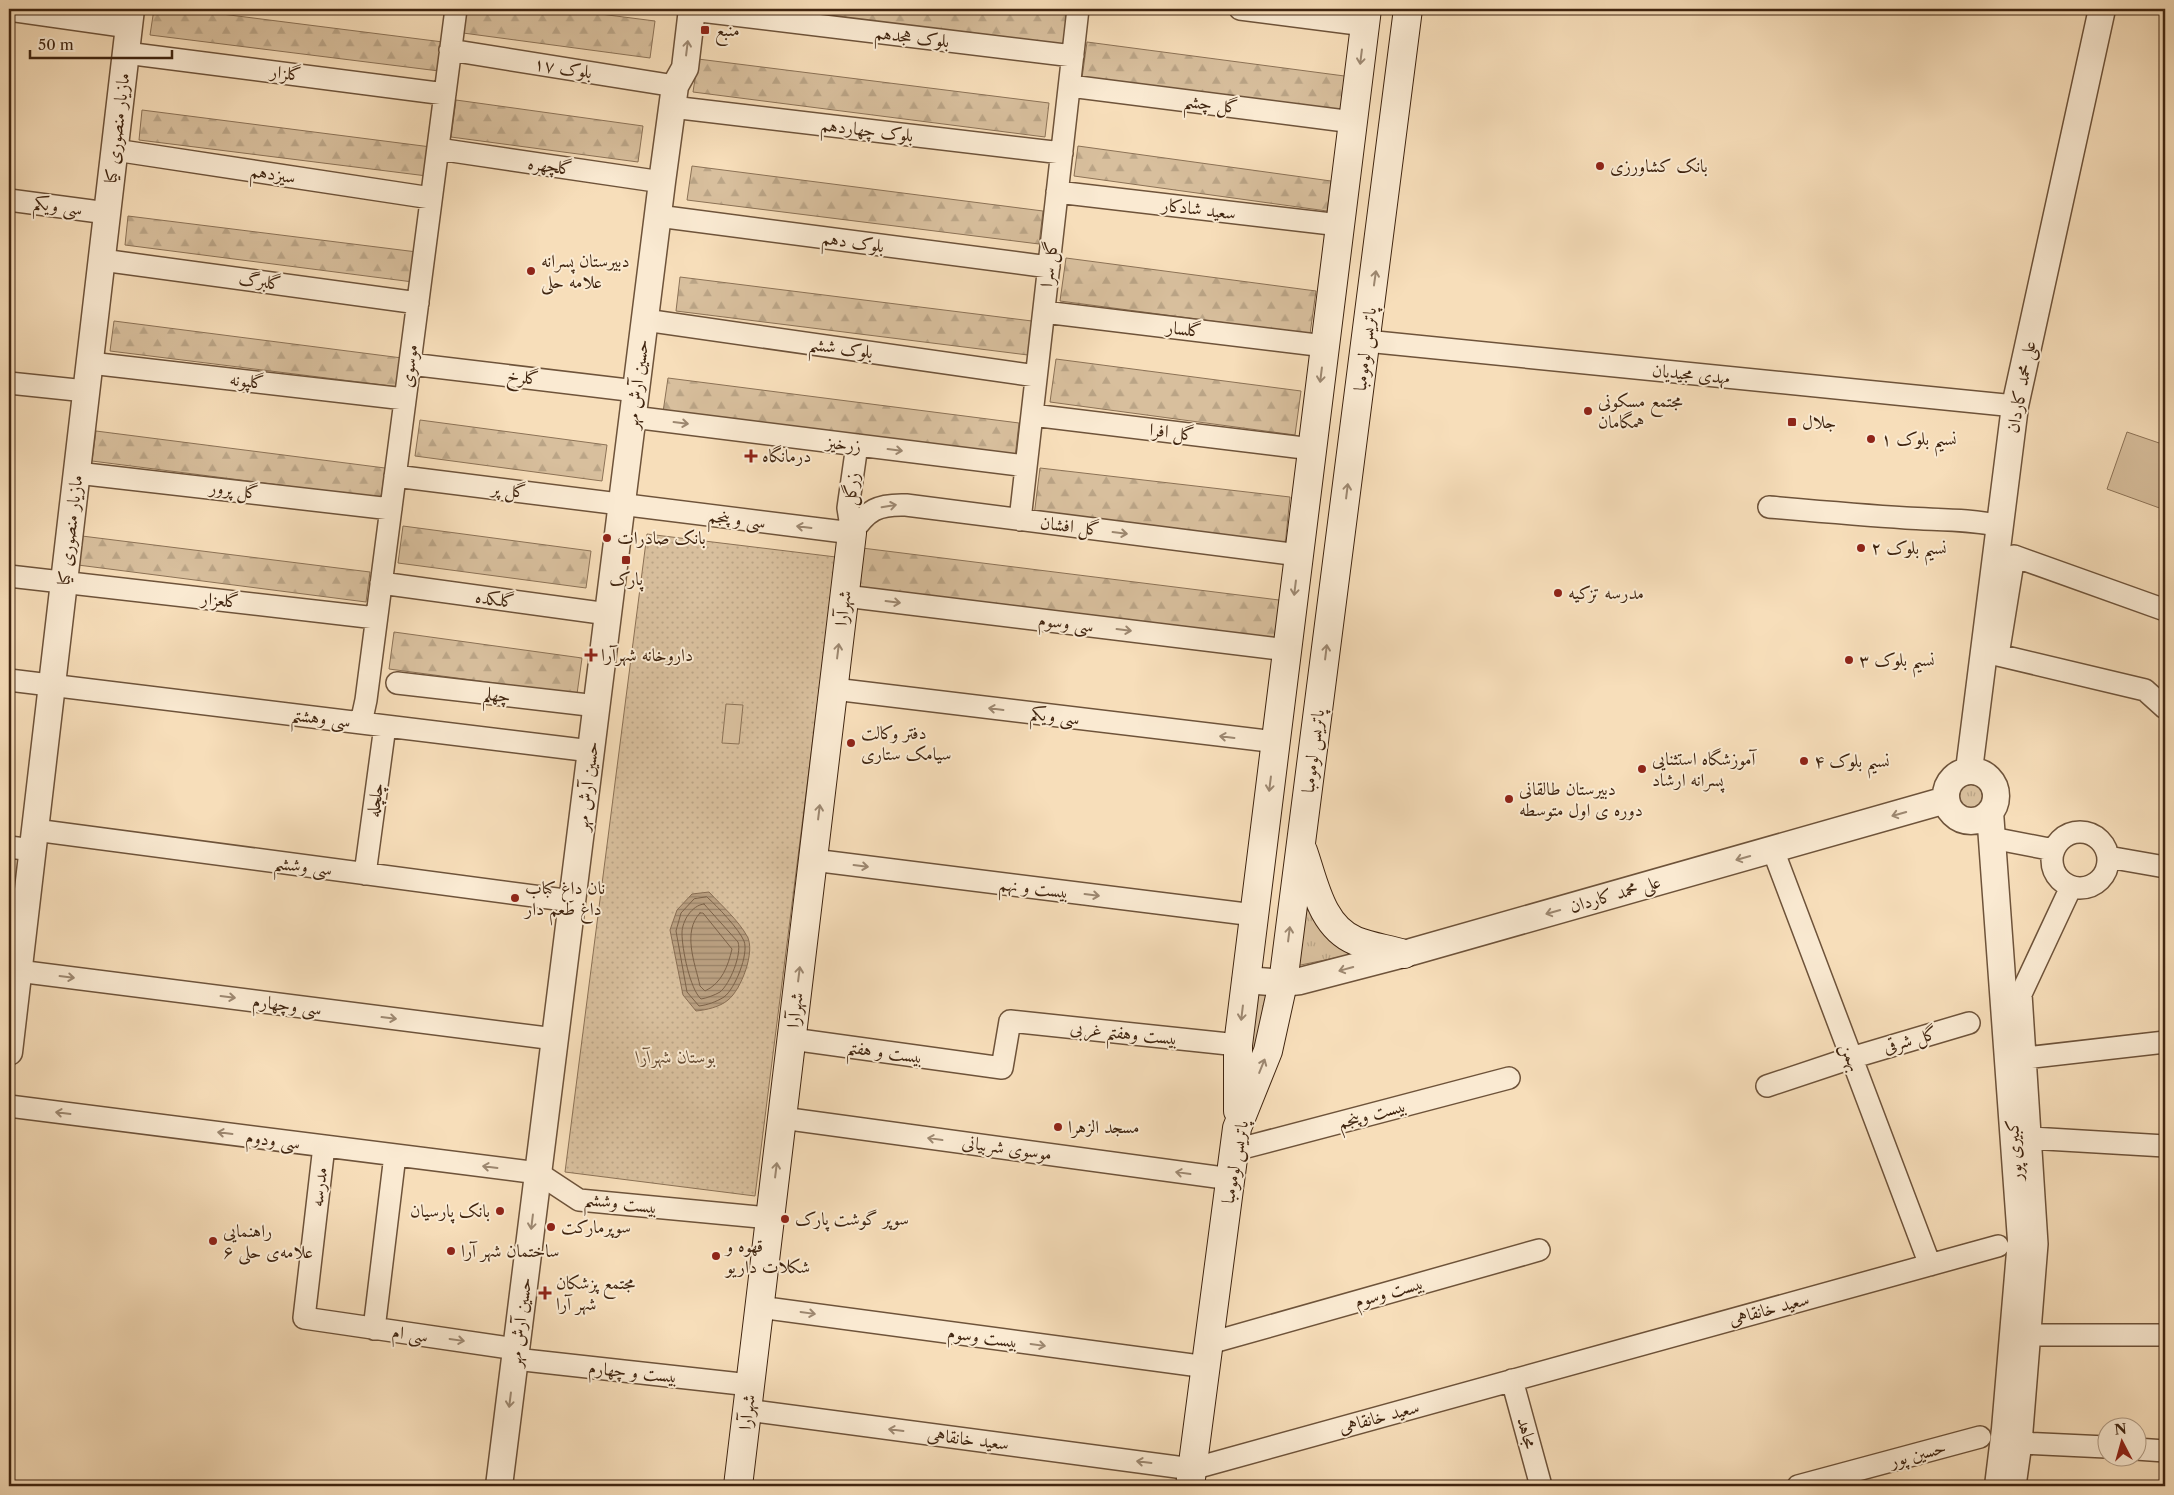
<svg xmlns="http://www.w3.org/2000/svg" width="2174" height="1495" viewBox="0 0 2174 1495" font-family="'Libre Caslon Text',Amiri,serif">
  <style>
    .grass { fill: url(#grass-tufts); stroke: #8c7256 }
    .forest { fill: url(#forest-firs); stroke: #8c7256 }
    .park { fill: url(#park-dots); stroke: #8c7256 }
    .garden { fill: #d8bf9d; stroke: #8c7256 }
    .water { fill: url(#water-rules); stroke: #896e53 }
    .lines { fill: none; stroke-linecap: round; stroke-linejoin: round }
    .shore { stroke: #7c6248; stroke-width: 1 }
    .minor-casing { stroke: #6e533a; stroke-width: 24 }
    .tertiary-casing { stroke: #6e533a; stroke-width: 29 }
    .secondary-casing { stroke: #402510; stroke-width: 30 }
    .minor { stroke: #faead2; stroke-width: 21 }
    .tertiary { stroke: #faead2; stroke-width: 26 }
    .secondary { stroke: #faead2; stroke-width: 28 }
    .oneway { stroke: #9d8871 }
    .poi-dot { fill: #8f2418; stroke: #faead2; stroke-width: 2 }
    .labels { text-anchor: middle; dominant-baseline: central; stroke-width: 4; stroke-linejoin: round; paint-order: stroke }
    .poi-label { font-size: 18px; fill: #402510; stroke: #faead2; text-anchor: start }
    .street-label { font-size: 18px; fill: #402510; stroke: #faead2 }
    .park-label { font-size: 18px; font-style: italic; fill: #664c33; stroke: #faead2 }
  </style>
  <defs>
    <pattern id="grass-tufts" width="24" height="20" patternUnits="userSpaceOnUse" patternTransform="scale(1.25)"><rect width="24" height="20" fill="#d8bf9d"/><path d="M3 7l-1-3M5 7V3M7 7l1-3M15 17l-1-3M17 17v-4M19 17l1-3" fill="none" stroke="#baa486"/></pattern>
    <pattern id="forest-firs" width="22" height="20" patternUnits="userSpaceOnUse" patternTransform="scale(1.25)"><rect width="22" height="20" fill="#d8bf9d"/><path d="M5 1l3.5 6h-7zM16 11l3.5 6h-7z" fill="#baa486"/></pattern>
    <pattern id="park-dots" width="8" height="8" patternUnits="userSpaceOnUse" patternTransform="scale(1.25)"><rect width="8" height="8" fill="#d8bf9d"/><path d="M2 2h.1M6 6h.1" fill="none" stroke="#baa486" stroke-width="1.8" stroke-linecap="round"/></pattern>
    <pattern id="water-rules" width="6" height="5" patternUnits="userSpaceOnUse" patternTransform="scale(1.25)"><rect width="6" height="5" fill="#b99f80"/><path d="M0 2.5h6" fill="none" stroke="#988167"/></pattern>
  </defs>
  <rect width="100%" height="100%" fill="#f7deba"/>
  <filter id="stains"><feTurbulence type="fractalNoise" baseFrequency=".004" numOctaves="4"/><feColorMatrix values="0 0 0 0 .2 0 0 0 0 .09 0 0 0 0 .02 0 0 0 .5 -.17"/></filter>
  <radialGradient id="worn" r=".72"><stop offset=".6" stop-color="#630" stop-opacity="0"/><stop offset="1" stop-color="#630" stop-opacity=".3"/></radialGradient>
  <path class="grass" d="M1955 795a17 17 0 1 1 34 0a17 17 0 1 1-34 0Z
    M1302,904l47,51 -58,12z
    M1252,991l17,2 -15,84 -13,-3z"/>
  <path class="forest" d="M154,9h28l261,33 -4,29 -289,-36z
    M466,9h95l94,12 -5,37 -187,-25z
    M812,9h256l-5,40 -252,-35z
    M1087,42l265,35 -5,36 -265,-35z
    M698,59l351,44 -4,34 -352,-45z
    M456,100l187,26 -5,36 -187,-25z
    M142,110l289,37 -4,29 -288,-36z
    M1078,146l253,35 -4,30 -253,-35z
    M692,166l351,45 -4,33 -352,-44z
    M128,216l289,36 -4,30 -288,-37z
    M1066,258l250,33 -6,43 -250,-33z
    M680,277l352,44 -4,34 -352,-44z
    M114,321l288,37 -3,29 -289,-36z
    M1056,359l245,32 -6,44 -245,-33z
    M668,378l351,45 -4,34 -352,-45z
    M420,420l187,25 -5,36 -187,-25z
    M96,431l289,37 -4,30 -289,-37z
    M1040,468l250,29 -5,49 -251,-30z
    M403,526l188,25 -5,37 -188,-25z
    M82,536l288,36 -4,30 -288,-37z
    M862,548l425,53 -4,39 -426,-53z
    M394,632l188,26 -5,36 -188,-25z"/>
  <path class="park" d="M647,534l189,23 -81,639 -190,-24z"/>
  <path class="garden" d="M2127,432l38,13v65l-58,-21z
    M726,704l17,1 -4,39 -17,-1z"/>
  <path class="water" d="M709,892c13,14 29,28 38,44 9,15 -6,54 -19,64 -8,7 -22,10 -32,11l-13,-16 -13,-65 7,-20 15,-16z"/>
  <g class="lines">
    <path class="shore" d="M707,897c10,9 32,32 37,44 5,13 -9,48 -20,56 -8,5 -17,8 -25,9l-12,-14 -11,-61 5,-18 13,-14z
      M704,904l34,38c4,12 -8,42 -18,50 -5,3 -13,6 -19,7 -11,-10 -19,-50 -19,-66 0,-12 10,-28 22,-29z
      M700,913h3l29,36c-4,17 -10,34 -27,42l-5,-5c-5,-23 -18,-54 0,-73z"/>
    <g class="minor-casing">
      <path id="minor" d="M1240,9l125,16
        M9,10l120,17
        M692,10l381,46
        M450,50l225,36
        M126,53l319,41
        M1070,86l283,36
        M672,107l390,46
        M438,149l224,33
        M115,150l316,48
        M1057,192l283,33
        M9,200l98,13
        M658,216l391,51
        M102,260l316,43
        M1044,312l281,34
        M645,320l391,56
        M1366,341l649,65
        M90,363l315,36
        M410,364l226,27
        M9,383l77,8
        M1032,415l280,34
        M633,417l393,49
        M77,473l314,36
        M395,476l457,57
        M1769,507c46,4 91,8 137,11 32,2 64,1 95,8
        M1020,520l58,-511
        M852,533c15,-23 26,-29 54,-28l393,50
        M852,533l-4,-25 9,-63
        M9,576l367,42
        M381,583l227,31
        M845,596l442,54
        M2165,610l-151,-54 -16,99 147,35 20,18
        M9,680l582,71
        M397,683l200,23
        M834,689l442,53
        M361,723l5,-23 90,-691
        M35,830l537,71
        M2052 860a28 28 0 1 1 56 0a28 28 0 1 1-56 0Z
        M1992,838l62,12
        M9,847l24,3
        M1773,850l157,415
        M2108,857l57,10
        M813,860l441,55
        M365,874l20,-148
        M18,971l537,68
        M792,1039l210,29 8,-47 228,24
        M2025,1058l140,-16
        M1767,1086l84,-28 118,-35
        M9,1106l529,67 41,27 191,18
        M782,1118l449,61
        M2030,1138l135,8
        M324,1146l-20,172 212,31
        M1235,1150l274,-72
        M759,1307l448,60
        M374,1329l21,-174
        M2028,1335h137
        M1210,1343l329,-93
        M515,1359l235,26
        M1512,1380l29,106
        M747,1410l445,59 806,-223
        M2021,1443l85,4
        M2136,1449l29,2
        M1798,1486l182,-49
        M2015,1486l6,-43 16,-199 -16,-250 50,-107"/>
    </g>
    <g class="tertiary-casing">
      <path id="tertiary" d="M1969,770l46,-364 87,-397
        M1946 796a25 25 0 1 1 50 0a25 25 0 1 1-50 0Z
        M1990,812l31,428 -16,189 -7,57
        M1246,980l37,3 17,-2 104,-27 542,-154
        M9,1052l122,-1043
        M499,1486l163,-1304 13,-96 10,-18 7,-59"/>
    </g>
    <g class="secondary-casing">
      <path id="secondary" d="M1303,851c11,31 18,76 53,90 15,6 32,8 48,13
        M1238,1111v-66l129,-1036
        M738,1486l114,-953
        M1190,1486l47,-358 31,-77 15,-68 125,-974"/>
    </g>
    <use href="#minor" class="minor"/>
    <use href="#tertiary" class="tertiary"/>
    <use href="#secondary" class="secondary"/>
  </g>
  <defs><path id="oneway-shaft" d="M-6 0H5M1.5-3L5.5 0L1.5 3" fill="none" stroke-width="1.6" stroke-linecap="round" stroke-linejoin="round" transform="scale(1.25)"/></defs>
  <g class="oneway">
    <use href="#oneway-shaft" transform="translate(687 48) rotate(-83)"/>
    <use href="#oneway-shaft" transform="translate(1361 57) rotate(97)"/>
    <use href="#oneway-shaft" transform="translate(1375 278) rotate(-82)"/>
    <use href="#oneway-shaft" transform="translate(1321 375) rotate(97)"/>
    <use href="#oneway-shaft" transform="translate(681 423) rotate(7)"/>
    <use href="#oneway-shaft" transform="translate(895 450) rotate(7)"/>
    <use href="#oneway-shaft" transform="translate(1347 491) rotate(-83)"/>
    <use href="#oneway-shaft" transform="translate(889 506) rotate(-9)"/>
    <use href="#oneway-shaft" transform="translate(804 527) rotate(-173)"/>
    <use href="#oneway-shaft" transform="translate(1120 533) rotate(7)"/>
    <use href="#oneway-shaft" transform="translate(1295 588) rotate(97)"/>
    <use href="#oneway-shaft" transform="translate(893 602) rotate(7)"/>
    <use href="#oneway-shaft" transform="translate(1124 630) rotate(7)"/>
    <use href="#oneway-shaft" transform="translate(838 651) rotate(-83)"/>
    <use href="#oneway-shaft" transform="translate(1326 652) rotate(-83)"/>
    <use href="#oneway-shaft" transform="translate(996 709) rotate(-173)"/>
    <use href="#oneway-shaft" transform="translate(1227 737) rotate(-173)"/>
    <use href="#oneway-shaft" transform="translate(1270 784) rotate(97)"/>
    <use href="#oneway-shaft" transform="translate(819 812) rotate(-83)"/>
    <use href="#oneway-shaft" transform="translate(1899 814) rotate(164)"/>
    <use href="#oneway-shaft" transform="translate(1743 858) rotate(164)"/>
    <use href="#oneway-shaft" transform="translate(861 866) rotate(7)"/>
    <use href="#oneway-shaft" transform="translate(1092 895) rotate(7)"/>
    <use href="#oneway-shaft" transform="translate(1553 912) rotate(164)"/>
    <use href="#oneway-shaft" transform="translate(1289 934) rotate(-83)"/>
    <use href="#oneway-shaft" transform="translate(1346 969) rotate(165)"/>
    <use href="#oneway-shaft" transform="translate(799 974) rotate(-83)"/>
    <use href="#oneway-shaft" transform="translate(67 977) rotate(7)"/>
    <use href="#oneway-shaft" transform="translate(228 997) rotate(7)"/>
    <use href="#oneway-shaft" transform="translate(1242 1013) rotate(97)"/>
    <use href="#oneway-shaft" transform="translate(389 1018) rotate(7)"/>
    <use href="#oneway-shaft" transform="translate(1262 1066) rotate(-68)"/>
    <use href="#oneway-shaft" transform="translate(63 1113) rotate(-173)"/>
    <use href="#oneway-shaft" transform="translate(225 1133) rotate(-173)"/>
    <use href="#oneway-shaft" transform="translate(935 1139) rotate(-172)"/>
    <use href="#oneway-shaft" transform="translate(490 1167) rotate(-173)"/>
    <use href="#oneway-shaft" transform="translate(776 1170) rotate(-83)"/>
    <use href="#oneway-shaft" transform="translate(1183 1173) rotate(-172)"/>
    <use href="#oneway-shaft" transform="translate(532 1222) rotate(97)"/>
    <use href="#oneway-shaft" transform="translate(808 1313) rotate(8)"/>
    <use href="#oneway-shaft" transform="translate(457 1340) rotate(8)"/>
    <use href="#oneway-shaft" transform="translate(1038 1345) rotate(8)"/>
    <use href="#oneway-shaft" transform="translate(510 1400) rotate(97)"/>
    <use href="#oneway-shaft" transform="translate(896 1430) rotate(-173)"/>
    <use href="#oneway-shaft" transform="translate(1144 1462) rotate(-173)"/>
  </g>
  <g class="poi-dot">
    <rect x="700" y="25" width="10" height="10" rx="2.5"/>
    <circle cx="1600" cy="166" r="5"/>
    <circle cx="531" cy="271" r="5"/>
    <circle cx="1588" cy="411" r="5"/>
    <rect x="1787" y="417" width="10" height="10" rx="2.5"/>
    <circle cx="1871" cy="439" r="5"/>
    <path d="M748.5 448.5h5v5h5v5h-5v5h-5v-5h-5v-5h5z"/>
    <circle cx="607" cy="538" r="5"/>
    <circle cx="1861" cy="548" r="5"/>
    <rect x="621" y="555" width="10" height="10" rx="2.5"/>
    <circle cx="1558" cy="593" r="5"/>
    <path d="M588.5 647.5h5v5h5v5h-5v5h-5v-5h-5v-5h5z"/>
    <circle cx="1849" cy="660" r="5"/>
    <circle cx="851" cy="743" r="5"/>
    <circle cx="1804" cy="761" r="5"/>
    <circle cx="1642" cy="769" r="5"/>
    <circle cx="1509" cy="799" r="5"/>
    <circle cx="515" cy="898" r="5"/>
    <circle cx="1058" cy="1127" r="5"/>
    <circle cx="500" cy="1211" r="5"/>
    <circle cx="785" cy="1219" r="5"/>
    <circle cx="551" cy="1227" r="5"/>
    <circle cx="213" cy="1241" r="5"/>
    <circle cx="451" cy="1251" r="5"/>
    <circle cx="716" cy="1256" r="5"/>
    <path d="M542.5 1285.5h5v5h5v5h-5v5h-5v-5h-5v-5h5z"/>
  </g>
  <g class="labels">
    <g class="poi-label">
      <text x="715" y="30">منبع</text>
      <text x="1610" y="166">بانک کشاورزی</text>
      <text x="541" y="261">دبیرستان پسرانه<tspan x="541" dy="21">علامه حلی</tspan></text>
      <text x="1598" y="401">مجتمع مسکونی<tspan x="1598" dy="21">همگامان</tspan></text>
      <text x="1802" y="422">جلال</text>
      <text x="1881" y="439">نسیم بلوک ۱</text>
      <text x="762" y="456">درمانگاه</text>
      <text x="617" y="538">بانک صادرات</text>
      <text x="1871" y="548">نسیم بلوک ۲</text>
      <text x="626" y="579" text-anchor="middle">پارک</text>
      <text x="1568" y="593">مدرسه تزکیه</text>
      <text x="601" y="655">داروخانه شهرآرا</text>
      <text x="1859" y="660">نسیم بلوک ۳</text>
      <text x="861" y="733">دفتر وکالت<tspan x="861" dy="21">سیامک ستاری</tspan></text>
      <text x="1652" y="759">آموزشگاه استثنایی<tspan x="1652" dy="21">پسرانه ارشاد</tspan></text>
      <text x="1814" y="761">نسیم بلوک ۴</text>
      <text x="1519" y="789">دبیرستان طالقانی<tspan x="1519" dy="21">دوره ی اول متوسطه</tspan></text>
      <text x="525" y="888">نان داغ کباب<tspan x="525" dy="21">داغ طعم دار</tspan></text>
      <text x="1068" y="1127">مسجد الزهرا</text>
      <text x="490" y="1211" text-anchor="end">بانک پارسیان</text>
      <text x="795" y="1219">سوپر گوشت پارک</text>
      <text x="561" y="1227">سوپرماركت</text>
      <text x="223" y="1231">راهنمایی<tspan x="223" dy="21">علامه‌ی حلی ۶</tspan></text>
      <text x="726" y="1246">قهوه و<tspan x="726" dy="21">شکلات داریو</tspan></text>
      <text x="461" y="1251">ساختمان شهر آرا</text>
      <text x="556" y="1283">مجتمع پزشکان<tspan x="556" dy="21">شهر آرا</tspan></text>
    </g>
    <g class="street-label">
      <text transform="translate(912 37) rotate(7)">بلوک هجدهم</text>
      <text transform="translate(563 68) rotate(9)">بلوک ۱۷</text>
      <text transform="translate(286 73) rotate(7)">گلزار</text>
      <text transform="translate(1211 104) rotate(7)">گل چشم</text>
      <text transform="translate(117 128) rotate(-83)">مازیار منصوری کیا</text>
      <text transform="translate(867 130) rotate(7)">بلوک چهاردهم</text>
      <text transform="translate(550 166) rotate(8)">گلچهره</text>
      <text transform="translate(273 174) rotate(9)">سیزدهم</text>
      <text transform="translate(58 206) rotate(8)">سی ویکم</text>
      <text transform="translate(1199 209) rotate(7)">سعید شادکار</text>
      <text transform="translate(853 242) rotate(8)">بلوک دهم</text>
      <text transform="translate(1049 264) rotate(-83)">گل سرا</text>
      <text transform="translate(260 281) rotate(8)">گلبرگ</text>
      <text transform="translate(1184 329) rotate(7)">گلسار</text>
      <text transform="translate(841 348) rotate(8)">بلوک ششم</text>
      <text transform="translate(1365 349) rotate(-83)">پاتریس لومومبا</text>
      <text transform="translate(409 366) rotate(-82)">موسوی</text>
      <text transform="translate(1691 374) rotate(6)">مهدی مجیدیان</text>
      <text transform="translate(523 377) rotate(7)">گلرخ</text>
      <text transform="translate(247 381) rotate(7)">گلپونه</text>
      <text transform="translate(637 384) rotate(-83)">حسین آرش مهر</text>
      <text transform="translate(2021 387) rotate(-79)">علی محمد کاردان</text>
      <text transform="translate(1172 432) rotate(7)">گل افرا</text>
      <text transform="translate(844 444) rotate(7)">زرخیز</text>
      <text transform="translate(851 489) rotate(-84)">زرگل</text>
      <text transform="translate(234 490) rotate(7)">گل پرور</text>
      <text transform="translate(509 490) rotate(7)">گل پر</text>
      <text transform="translate(737 519) rotate(7)">سی و پنجم</text>
      <text transform="translate(1070 526) rotate(7)">گل افشان</text>
      <text transform="translate(70 530) rotate(-83)">مازیار منصوری کیا</text>
      <text transform="translate(495 599) rotate(8)">گلکده</text>
      <text transform="translate(220 600) rotate(6)">گلعزار</text>
      <text transform="translate(843 608) rotate(-83)">شهرآرا</text>
      <text transform="translate(1066 623) rotate(7)">سی وسوم</text>
      <text transform="translate(497 695) rotate(7)">چهلم</text>
      <text transform="translate(1055 716) rotate(7)">سی ویکم</text>
      <text transform="translate(321 718) rotate(7)">سی وهشتم</text>
      <text transform="translate(1313 751) rotate(-83)">پاتریس لومومبا</text>
      <text transform="translate(587 786) rotate(-83)">حسین آرش مهر</text>
      <text transform="translate(375 800) rotate(-82)">چلچله</text>
      <text transform="translate(303 866) rotate(7)">سی وششم</text>
      <text transform="translate(1034 888) rotate(7)">بیست و نهم</text>
      <text transform="translate(1615 894) rotate(-16)">علی محمد کاردان</text>
      <text transform="translate(287 1005) rotate(7)">سی وچهارم</text>
      <text transform="translate(795 1010) rotate(-83)">شهرآرا</text>
      <text transform="translate(1124 1033) rotate(6)">بیست وهفتم غربی</text>
      <text transform="translate(1910 1040) rotate(-16)">گل شرقی</text>
      <text transform="translate(885 1052) rotate(8)">بیست و هفتم</text>
      <text transform="translate(1851 1057) rotate(69)">بهمن</text>
      <text transform="translate(1372 1114) rotate(-15)">بیست وپنجم</text>
      <text transform="translate(273 1140) rotate(7)">سی ودوم</text>
      <text transform="translate(1007 1148) rotate(8)">موسوی شربیانی</text>
      <text transform="translate(2014 1150) rotate(-94)">کبیری پور</text>
      <text transform="translate(1235 1162) rotate(-80)">پاتریس لومومبا</text>
      <text transform="translate(319 1187) rotate(-83)">مدرسه</text>
      <text transform="translate(621 1203) rotate(7)">بیست وششم</text>
      <text transform="translate(1389 1292) rotate(-16)">بیست وسوم</text>
      <text transform="translate(1769 1309) rotate(-15)">سعید خانقاهی</text>
      <text transform="translate(520 1322) rotate(-83)">حسین آرش مهر</text>
      <text transform="translate(410 1334) rotate(8)">سی ام</text>
      <text transform="translate(983 1337) rotate(8)">بیست وسوم</text>
      <text transform="translate(633 1372) rotate(6)">بیست و چهارم</text>
      <text transform="translate(747 1412) rotate(-83)">شهرآرا</text>
      <text transform="translate(1379 1417) rotate(-15)">سعید خانقاهی</text>
      <text transform="translate(1527 1433) rotate(75)">مجاهد</text>
      <text transform="translate(968 1439) rotate(7)">سعید خانقاهی</text>
      <text transform="translate(1918 1454) rotate(-15)">حسین پور</text>
    </g>
    <g class="park-label">
      <text x="676" y="1057">بوستان شهرآرا</text>
    </g>
  </g>
  <rect width="2174" height="1495" fill="none" stroke="#f7deba" stroke-width="30"/>
  <rect x="10" y="10" width="2154" height="1475" fill="none" stroke="#402510" stroke-width="2.5"/>
  <rect x="15" y="15" width="2144" height="1465" fill="none" stroke="#402510"/>
  <g transform="translate(2122 1442) rotate(354)"><circle r="24" fill="#faead2" stroke="#b09b84"/>
  <path d="M0-4L9 19L0 12L-9 19Z" fill="#8f2418"/>
  <text y="-8" font-size="14" font-weight="bold" text-anchor="middle" fill="#402510">N</text>
  </g>
  <path d="M30 50v8h142v-8" fill="none" stroke="#402510" stroke-width="2.5"/>
  <text x="38" y="50" font-size="15" fill="#402510" stroke="#faead2" stroke-width="4" paint-order="stroke">50 m</text>
  <rect width="100%" height="100%" filter="url(#stains)"/>
  <rect width="100%" height="100%" fill="url(#worn)"/>
</svg>
